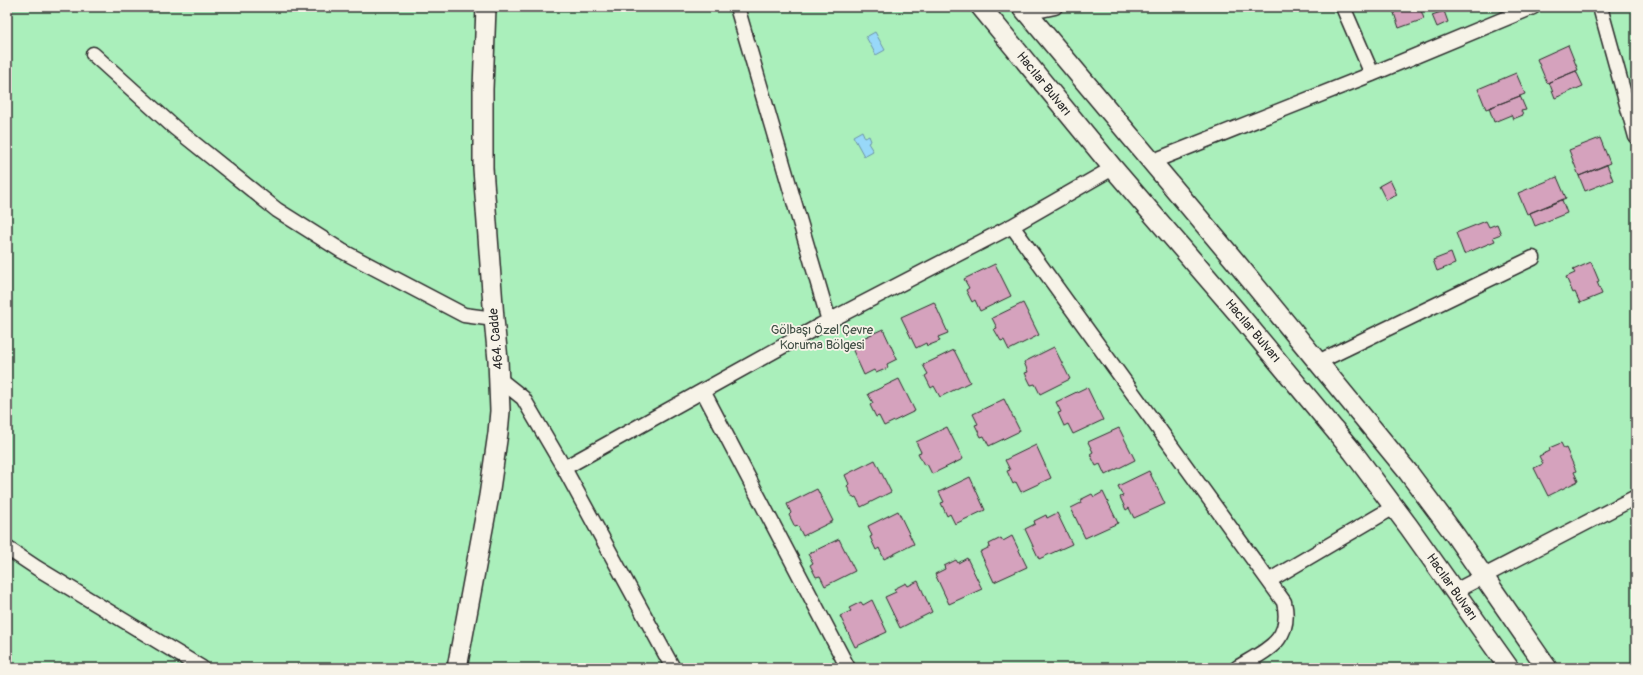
<svg xmlns="http://www.w3.org/2000/svg" width="1643" height="675" viewBox="0 0 1643 675" font-family="Pangolin,sans-serif">
  <style>
    .green { fill: #aaefbb; stroke: #6a8d73 }
    .water { fill: #98d8f9; stroke: #6c93a7 }
    .building { fill: #d5a2bd; stroke: #2b2b2b }
    .lines { fill: none; stroke-linecap: round; stroke-linejoin: round }
    .street-casing { stroke: #2b2b2b; stroke-width: 17 }
    .secondary-casing { stroke: #2b2b2b; stroke-width: 22 }
    .street { stroke: #f7f3e8; stroke-width: 14 }
    .secondary { stroke: #f7f3e8; stroke-width: 19 }
    .labels { text-anchor: middle; dominant-baseline: central; stroke-width: 3.5; stroke-linejoin: round; paint-order: stroke }
    .street-label { font-size: 13px; fill: #2b2b2b; stroke: #f7f3e8 }
    .park-label { font-size: 13px; fill: #445248; stroke: #f7f3e8 }
  </style>
  <rect width="100%" height="100%" fill="#eddbdb"/>
  <filter id="ink" filterUnits="userSpaceOnUse"><feTurbulence type="fractalNoise" baseFrequency=".025" numOctaves="2"/><feDisplacementMap in="SourceGraphic" scale="8" xChannelSelector="R" yChannelSelector="G"/><feConvolveMatrix kernelMatrix="1 2 1 2 8 2 1 2 1" color-interpolation-filters="sRGB"/></filter>
  <g filter="url(#ink)">
    <path class="green" d="M7,7h1629v661h-1629z"/>
    <path class="water" d="M875,32l10,18 -9,5 -10,-18z
      M862,131l3,7 4,-2 2,5 -3,2 5,8 -9,5 -11,-20z"/>
    <path class="building" d="M1392,7h29l1,2 -1,1 3,9 -25,9z
      M1444,11l4,11 -11,5 -5,-12z
      M1568,45l10,25 -31,13 -10,-24z
      M1576,71l7,15 -28,12 -6,-16z
      M1516,73l9,21 -39,15 -8,-20z
      M1520,96l6,14 -5,1 2,4 -10,4 -2,-4 -17,7 -5,-14z
      M1600,138l10,25 -31,13 -10,-26z
      M1607,165l6,15 -28,11 -6,-15z
      M1557,177l9,21 -39,16 -9,-21z
      M1390,180l7,15 -11,5 -7,-14z
      M1562,200l5,13 -32,13 -5,-13z
      M1486,221l3,6 8,-3 4,10 -8,3 2,4 -31,13 -8,-21z
      M1451,253l4,11 -18,7 -4,-11z
      M1591,262l8,19 -2,1 5,12 -22,9 -5,-11 -2,1 -7,-16 9,-4 -2,-3z
      M995,264l16,32 -31,15 -5,-11 -3,2 -6,-12 3,-2 -5,-9z
      M934,302l14,31 -10,4 2,4 -13,5 -1,-3 -10,5 -15,-31z
      M1023,303l16,32 -30,15 -5,-10 -3,1 -7,-12 3,-1 -5,-10z
      M883,329l14,30 -10,5 1,4 -12,5 -2,-3 -10,5 -14,-31z
      M1054,347l16,32 -30,15 -5,-10 -4,1 -6,-12 3,-1 -4,-10z
      M954,350l16,32 -30,15 -6,-11 -3,2 -6,-12 3,-2 -5,-9z
      M899,379l16,32 -31,15 -5,-10 -3,1 -6,-12 3,-2 -5,-9z
      M1087,387l16,33 -30,14 -5,-10 -4,2 -6,-13 3,-1 -5,-10z
      M1004,399l16,32 -31,15 -5,-10 -3,1 -6,-12 3,-1 -5,-10z
      M947,427l16,32 -31,15 -5,-10 -3,1 -6,-12 3,-1 -5,-10z
      M1119,428l16,32 -30,15 -5,-11 -4,2 -6,-12 3,-2 -5,-10z
      M1561,443l3,6 2,-1 10,23 -2,1 4,9 -30,15 -14,-28 9,-4 -4,-8 11,-5 -1,-3z
      M1036,445l15,33 -30,14 -5,-10 -3,2 -6,-13 3,-1 -5,-10z
      M875,460l16,32 -30,15 -5,-10 -3,1 -6,-12 2,-2 -4,-9z
      M1149,471l16,33 -31,14 -5,-10 -3,2 -6,-13 3,-1 -5,-10z
      M970,477l15,33 -30,14 -5,-10 -3,2 -6,-13 3,-1 -5,-10z
      M817,489l16,32 -30,15 -5,-10 -3,1 -6,-12 2,-2 -4,-9z
      M1103,492l15,31 -33,15 -14,-30 10,-5 -1,-3 12,-6 2,3z
      M898,511l16,33 -30,15 -5,-11 -3,2 -6,-13 2,-1 -4,-10z
      M1057,513l15,31 -33,15 -14,-30 10,-5 -1,-3 12,-6 1,3z
      M1012,536l15,31 -33,15 -14,-30 10,-5 -1,-3 12,-6 2,3z
      M839,539l16,32 -30,15 -5,-10 -4,1 -6,-12 3,-2 -5,-9z
      M967,558l15,31 -33,15 -14,-30 10,-5 -1,-3 12,-6 2,3z
      M918,581l14,31 -32,16 -15,-31 11,-5 -2,-3 12,-6 2,3z
      M872,600l15,32 -32,15 -15,-31 11,-5 -2,-3 12,-6 2,3z"/>
    <g class="lines">
      <g class="street-casing">
        <path id="street" d="M737,7l92,314
          M1343,7l29,67
          M1600,7l36,130
          M1027,13l28,-6
          M93,54l82,74 102,82 65,41 122,64 30,4
          M1151,162l221,-88 161,-67
          M1012,226l272,376c9,39 -18,48 -47,66
          M1318,362l215,-104
          M499,379l24,19 41,70 109,200
          M703,391l145,277
          M564,468l257,-143 191,-99 101,-58
          M7,548l30,20 165,100
          M1270,580l124,-73
          M1455,591l181,-94"/>
      </g>
      <g class="secondary-casing">
        <path id="secondary" d="M981,7l132,161 123,143 117,141 56,75 100,141
          M1022,7l213,254 173,211 47,63 92,133
          M457,668l32,-172 9,-63 2,-22 -2,-51 -4,-41 -11,-151v-79l3,-82"/>
      </g>
      <use href="#street" class="street"/>
      <use href="#secondary" class="secondary"/>
    </g>
  </g>
  <g class="labels">
    <g class="street-label">
      <text transform="translate(1044 84) rotate(51)">Hacılar Bulvarı</text>
      <text transform="translate(1253 331) rotate(50)">Hacılar Bulvarı</text>
      <text transform="translate(496 339) rotate(-95)">464. Cadde</text>
      <text transform="translate(1452 587) rotate(55)">Hacılar Bulvarı</text>
    </g>
    <g class="park-label">
      <text x="822" y="330">Gölbaşı Özel Çevre<tspan x="822" dy="15">Koruma Bölgesi</tspan></text>
    </g>
  </g>
  <rect width="1643" height="675" fill="none" stroke="#f7f3e8" stroke-width="24"/>
  <rect x="12" y="12" width="1619" height="651" fill="none" stroke="#2b2b2b" stroke-width="1.5" filter="url(#ink)"/>
</svg>
